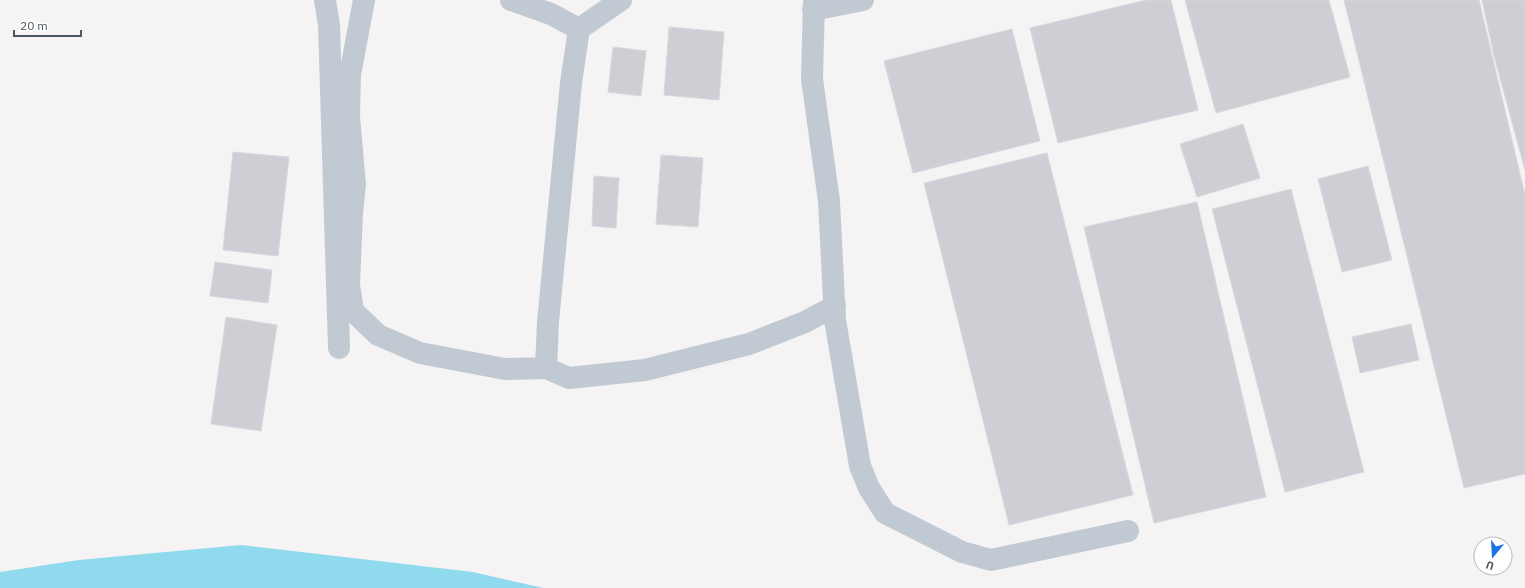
<svg xmlns="http://www.w3.org/2000/svg" width="1525" height="588" viewBox="0 0 1525 588" font-family="'IBM Plex Sans',sans-serif">
  <style>
    .water { fill: #90daee }
    .building { fill: #cdcfd5; stroke: #d7d9de }
    .lines { fill: none; stroke-linecap: round; stroke-linejoin: round }
    .minor { stroke: #c1cad2; stroke-width: 22 }
  </style>
  <rect width="100%" height="100%" fill="#f5f3f3"/>
  <path class="water" d="M241,545l232,27 70,16h-543v-16l79,-12z"/>
  <path class="building" d="M1146,0h25l27,110 -140,33 -28,-115z
    M1185,0h144l21,77 -134,36z
    M1344,0h135l46,195v279l-61,14z
    M1482,0h43v170l-31,-114z
    M669,27l55,5 -5,68 -55,-5z
    M1012,29l28,112 -127,32 -29,-112z
    M613,47l33,4 -5,45 -33,-4z
    M1243,124l17,54 -63,19 -17,-53z
    M233,152l56,5 -11,99 -55,-6z
    M1047,153l86,342 -124,30 -85,-342z
    M661,155l42,3 -5,69 -42,-3z
    M1368,166l24,94 -50,12 -24,-93z
    M594,176l25,2 -3,50 -24,-2z
    M1291,189l73,283 -79,20 -73,-283z
    M1197,202l69,295 -112,26 -70,-296z
    M215,262l57,8 -4,33 -58,-7z
    M226,317l51,8 -16,106 -50,-7z
    M1411,324l8,36 -59,13 -8,-36z"/>
  <g class="lines">
    <path class="minor" d="M325,0l4,25 10,323
      M364,0l-14,75 -1,42 6,67 -3,29 -3,72 4,26 25,24 42,18 85,16 41,-1
      M511,0l40,14 28,15
      M621,0l-42,29 -8,54 -23,239 -2,46 23,10 76,-8 104,-26 56,-22 30,-16
      M814,0l-2,79 17,122 6,119 25,146 9,22 16,25 77,39 29,8 137,-29
      M813,10l50,-10"/>
  </g>
  <g transform="translate(1493 556) rotate(198)"><circle r="19" fill="#ffffff" stroke="#b7bbc0"/>
  <path d="M0-3L7 15L0 10L-7 15Z" fill="#1a73e8"/>
  <text y="-6" font-size="11" font-weight="bold" text-anchor="middle" fill="#4a5661">U</text>
  </g>
  <path d="M14 30v6h67v-6" fill="none" stroke="#4a5661" stroke-width="2"/>
  <text x="20" y="30" font-size="12" fill="#4a5661" stroke="#ffffff" stroke-width="3" paint-order="stroke">20 m</text>
</svg>
